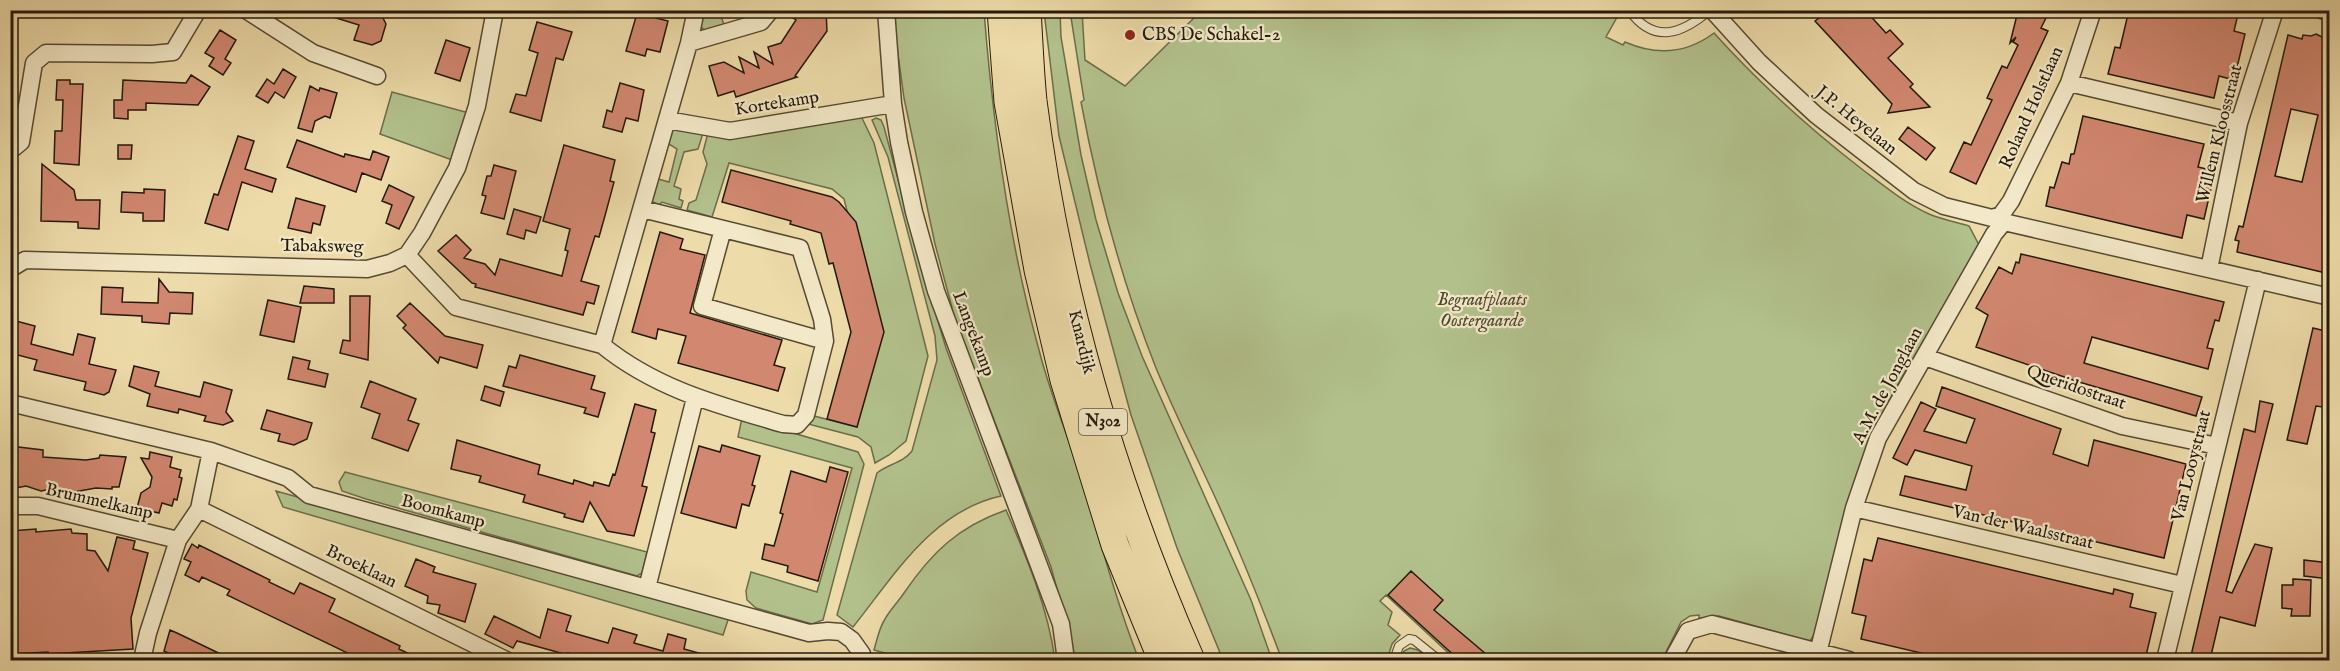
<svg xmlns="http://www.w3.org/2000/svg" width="2340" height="671" viewBox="0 0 2340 671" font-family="'IM FELL English',serif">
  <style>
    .green { fill: #b2c18c; stroke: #6b6d4b; stroke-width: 1.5 }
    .building { fill: #d18770; stroke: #24190a; stroke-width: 1.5; fill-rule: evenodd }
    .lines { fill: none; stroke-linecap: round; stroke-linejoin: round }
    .lane-casing { stroke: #564a32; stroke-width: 10 }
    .street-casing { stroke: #564a32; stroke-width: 19 }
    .primary-casing { stroke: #24190a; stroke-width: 29 }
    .lane { stroke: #f3e8c7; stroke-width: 8 }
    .street { stroke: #f3e8c7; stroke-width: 16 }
    .primary { stroke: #eddba9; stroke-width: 27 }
    .poi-dot { fill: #8f2418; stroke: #f3e8c7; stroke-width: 2 }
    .labels { text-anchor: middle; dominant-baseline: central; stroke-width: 4.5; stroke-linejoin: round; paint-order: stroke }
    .shield { fill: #f3e8c7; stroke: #625743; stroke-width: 1.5 }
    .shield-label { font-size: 16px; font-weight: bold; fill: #24190a }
    .poi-label { font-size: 18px; fill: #24190a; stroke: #f3e8c7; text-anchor: start }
    .street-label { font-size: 18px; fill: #24190a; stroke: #f3e8c7 }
    .park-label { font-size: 18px; font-style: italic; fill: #4f4b31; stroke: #f3e8c7 }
  </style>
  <rect width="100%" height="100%" fill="#eddba9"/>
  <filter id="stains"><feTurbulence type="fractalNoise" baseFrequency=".00333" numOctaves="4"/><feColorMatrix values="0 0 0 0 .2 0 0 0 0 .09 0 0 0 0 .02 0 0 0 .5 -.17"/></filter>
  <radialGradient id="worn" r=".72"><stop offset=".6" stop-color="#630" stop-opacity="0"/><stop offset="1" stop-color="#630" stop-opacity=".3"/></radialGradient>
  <path class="green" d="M702,11h27l-9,3 5,13 -19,4 -6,-5z
    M892,11h92c9,114 24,228 55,339 11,44 29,86 43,129 18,61 34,122 57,181h-64l-3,-17 -21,-76 -96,-248 -20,-75 -31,-146z
    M1044,11h16l1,26 20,118 15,65 22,73 24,63 109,244 21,60h-49l-46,-112 -46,-133 -41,-151 -31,-128z
    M1070,11h12l3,49 40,26 76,-75h416l3,1 -14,25 17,8 2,-3c32,14 61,12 89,-9 45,50 96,96 149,137 21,16 42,33 66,44 12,5 26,8 40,12l10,19c-31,61 -72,117 -102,179 -31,64 -43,138 -60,206l-7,11 -91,-25 -20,2v-3l-9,1 -9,6 -19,38h-206l-70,-65 -6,6 12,11 -4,13 12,10 -8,9 -5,16h-105c-18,-48 -37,-96 -58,-143 -22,-50 -47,-98 -68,-149 -34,-86 -58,-175 -75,-266l3,-2z
    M392,92l77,21 -14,48 -75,-27z
    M861,116l13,27 54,213 -22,85 -17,14 -14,8 -4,-16 -13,-10 -50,-13 2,-9 47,12 20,-98 -33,-130 -12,-10 -103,-26 -17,54 -25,-7 2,-7 7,-3 11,-36 -4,-12 5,-19 19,6z
    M876,118l5,2 3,7 35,131 27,90 55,148c-69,15 -107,80 -148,131l-16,-12 40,-142c11,-9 26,-10 35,-22l25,-91 -2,-24 -47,-179 -16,-37z
    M679,126l24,7 -5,16 -14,3 -10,34 7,3 -2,10 4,2 -2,7 -19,-6 -3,3 -8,-4v-24l18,5 8,-33 -13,-8 2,-6z
    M742,418l116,34 6,12 -41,156 -11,4 -56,-16 -9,-8 -1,-9 5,-19 66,20 35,-124 -114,-31z
    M345,472l302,80 -5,21 -5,3 -271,-77 -24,-8 -3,-9z
    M276,491l453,126 -6,18 -440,-128z
    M1006,510c21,48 42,98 49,150h-147l-34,-10c3,-10 5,-22 11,-31 5,-9 13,-17 19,-26 28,-41 54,-66 102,-83z
    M1410,648l8,2 12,10h-29l3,-9z"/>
  <path class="building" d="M324,10h43v3l16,5 3,6 -5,17 -9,4 -18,-5 5,-15 -36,-11z
    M638,10h20l-2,8 12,3 -8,31 -13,-3 -2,7 -19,-5z
    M781,10h45l1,21 -32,45 2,1 -61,20 -2,-6 -16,5 -9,-30 15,-4 20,11 -5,-16 20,11 -5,-16 19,12 -5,-17 13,-4 15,-23z
    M1812,10h53l21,23 4,-3 13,14 -15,14 25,26 -3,3 20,20 -42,6 4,-9 -77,-83 4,-3z
    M2010,10h33l5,4 -7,14 7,3 -72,153 -26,-12 14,-30 7,3 21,-45 -5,-2 6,-13 9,-19 5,2 11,-23 -5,-3 3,-5 -6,6 7,-28z
    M2129,10h110l-5,21 11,3 -11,46 -15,-4 -5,22 -106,-24 7,-27 5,1z
    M537,22l35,10 -9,28 -7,-2 -15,63 -31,-9 6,-18 10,2 12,-43 -9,-3z
    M220,30l16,10 -11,19 6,4 -8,12 -14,-9 5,-8 -9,-5z
    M2316,34l14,7v233l-93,-22 2,-11 -4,-1 4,-14 4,1 45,-192 14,4 1,-4 8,1zM2291,109l27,6 -16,67 -27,-6z
    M446,40l24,8 -10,33 -25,-8z
    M283,69l13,8 -12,21 -9,-6 -7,11 -12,-7 11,-17 7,5z
    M191,75l19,12 -12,18 -52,-2v7h-18v9l-14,-1v-18h8l1,-20 63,3z
    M57,80h13v4h13l-4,81 -25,-2 1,-32h7l1,-31h-7z
    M620,83l24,7 -6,31 -12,-3 -4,14 -19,-5 4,-17 5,2z
    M310,86l9,5 1,-3 17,5 -7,25 -5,-2 -10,5 -3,11 -14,-4z
    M2083,116l121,28 -6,23 17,4 -11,48 -17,-4 -5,23 -136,-32 4,-19 4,1 8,-26 7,2 2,-10h3z
    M1908,127l27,21 -9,12 -27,-21z
    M238,136l16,5 -9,28 31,10 -4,13 -30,-10 -14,48 -23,-7 9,-29 4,1z
    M297,140l47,17 1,-3 25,6 3,-9 16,6 -8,23 -19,-7 -6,19 -69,-25z
    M118,145h14l-1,14h-13z
    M564,145l51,15 -5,21 4,1 -8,30 -7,25 -4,-1 -14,45 18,5 -5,18 -7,-2 -4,13 -108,-28 1,-3 -4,-1 -34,-32 18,-16 15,15 -7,8 21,6 10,11 5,-16 62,17 6,-25 -3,-1 5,-21 -27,-8z
    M42,164l32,26 2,10h24l-1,29 -21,-1v-6l-37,-1z
    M494,165l22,6 -12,48 -23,-6 5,-17 -4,-1 5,-19h4z
    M731,170l101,27 7,5 17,20 28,110 -27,95 -30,-8 24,-87 -18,-69 -4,1 -8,-31 -31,-9 1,-3 -69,-19z
    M389,185l25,12 -15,32 -13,-6 6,-18 -10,-4z
    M144,189l21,1 -1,31h-21v-8l-22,-1 1,-20 22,1z
    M296,198l29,8 -5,19 -7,-2 -2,10 -23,-5z
    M514,209l27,8 -5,16 -10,-3 -2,9 -17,-5z
    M660,232l23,7 -3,10 25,6 -15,58 92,27 -8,25 11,3 -7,23 -100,-28 8,-27 -28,-7 -2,10 -24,-7z
    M2021,254l203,48 -5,19 -4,-1 -8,28 6,1 -5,20 -116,-32 -8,26 118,34 -6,19 -117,-34 -103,-35 12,-32 -12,-7 23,-41 13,7 4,-12 3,1z
    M159,279l10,13 24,1 -1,21 -22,-1 -1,11 -27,-2v-6l-41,-2 1,-27 21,1 -1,14 36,1z
    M304,286l30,3v14h-34z
    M350,296h20l-2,64 -28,-7 3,-13 7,1z
    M268,300l33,7 -7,35 -34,-7z
    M410,303l35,33 38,9 -6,23 -37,-11 -2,6 -35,-35 3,-3 -9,-9z
    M16,321l19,5 -4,18 42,11 5,-21 17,4 -6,26 27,6 -7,22 -5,3 -20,-5 2,-8 -52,-12 3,-10 -27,-7z
    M2313,328l17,4v76l-14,-2 -9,38 -20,-4z
    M520,355l75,21 -4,13 14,4 -7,24 -14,-4 2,-5 -83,-22 6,-20 7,2z
    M293,357l17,4 -2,8 20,5 -3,13 -37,-8z
    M134,366l25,6 -4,14 45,11 4,-15 28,8 -6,22 7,9 -10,4 -19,-4 2,-5 -27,-7 -1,4 -31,-7 3,-12 -21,-8z
    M370,381l46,18 -8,21 11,4 -11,27 -36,-13 8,-24 -19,-7z
    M485,386l19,6 -4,14 -19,-6z
    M1942,387l119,42 -8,25 35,12 6,-26 92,24 -22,94 -264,-63 5,-19 61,14 6,-24 -57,-16 -8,15 -14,-7 28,-56 15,7 -12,22 42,12 9,-24 -39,-13z
    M2260,401l13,3 -47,187 6,2 23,-49 17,4 -17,78 -35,-9 -10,43h-20l54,-231 11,3z
    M635,404l21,6 -5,22 4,1 -13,53 5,1 -13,49 -27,-5 -17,-29 -7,20 -19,-5 1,-3 -42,-12 2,-7 -46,-13 2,-6 -30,-7 6,-29 83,25 -2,9 35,10 1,-4 19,6 1,-4 15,4 4,-12 2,1z
    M267,410l45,13 -5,16 -13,6 -16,-4 2,-7 -19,-5z
    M722,445l38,11 -8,29 3,1 -6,20 -7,-2 -6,24 -55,-15 18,-67 21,6z
    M10,446l33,4v7l43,3 13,-2 1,-3 26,2 -7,30h-7v2l-16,-1 -28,5 -12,-5 -15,3 -15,-5 -16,3z
    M150,452l22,5 -2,10 11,3 -2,7 3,1 -5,22 -3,-1 -2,7 -10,-3 -3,10 -22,-5 4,-15 9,-6 2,-10 -11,-19 8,1z
    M830,467l18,5 -30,109 -31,-9 1,-6 -26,-7 3,-15 9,2 9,-32 -3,-1 11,-42 35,11z
    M36,529v3l35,-3 1,4 15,1v16l8,1 13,20 9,-34 18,4 -2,8 15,4 -17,65 2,31 -85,5v-2l-38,2v-32h3l-3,-91z
    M1878,538l235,56 1,-5 19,5 -3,13 26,6 -11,47h-194l-90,-21 5,-23 -14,-3 12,-54 8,2z
    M192,544l6,4 1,-3 71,35 -1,2 25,12 6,-11 35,16 -6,13 71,34 -1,3 23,11h-60l-135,-65 3,-5 -28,-13 -3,5 -14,-7 6,-13 -7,-3z
    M416,559l19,8 -2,5 43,12 -11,38 -27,-9 2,-8 -13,-2 1,-7 -23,-10z
    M2304,560l26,3v16l-26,-3z
    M1411,571l32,29 -9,10 59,50h-34l-71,-65z
    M2293,579l18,1 -1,36h-19l1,-7 -10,-1v-23h11z
    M548,609l23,7 -5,15 42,12 5,-15 24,7 -3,8 29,8 5,-17 18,5 -2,10 26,7v4h-98l-13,-4 -2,4h-2l-27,-7v2l-51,-14 -4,7 -28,-14 9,-18 46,22z
    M170,630l7,3 56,27h-61l2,-4 -10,-5z"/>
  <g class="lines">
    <g class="lane-casing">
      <path id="lane" d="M1629,10c25,35 53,24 81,0
        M1394,660l5,-14 10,-7 5,1 25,20"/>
    </g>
    <g class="street-casing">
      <path id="street" d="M246,10l67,43 64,23
        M886,10l7,94 6,38 15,70 22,79 125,333 5,36
        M1712,10l47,52 57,53 98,76 30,15 48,12 9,-3
        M2321,10l9,2
        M689,43l72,-21 10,-12
        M2069,83l170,40
        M667,120l63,11 163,-27
        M10,151l11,-9 13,-79 12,-10 106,1 21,-2 25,-42
        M2004,222l326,75
        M723,229l-21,77 123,35
        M407,255l49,52 146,38 87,-302 7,-33
        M10,269l15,-9 342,9 23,-6 17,-8 15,-22 35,-65 20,-62 18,-96
        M2209,269l30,-146 36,-113
        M602,345c54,44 116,60 181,79l14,1 9,-10 19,-74 -3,-22 -22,-71 -158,-39
        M1925,357l197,69 95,20
        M10,403l201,48 77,27 21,17 500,138 19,-2 13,1 11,8 10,14
        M10,506h28l140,34
        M1854,508l328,77
        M199,509l307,151
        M647,588l48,-190
        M1818,653l36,-145 24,-70 116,-204 10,-12 -3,-7 10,-14 58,-118 24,-73
        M142,660l6,-27 30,-93 21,-31 12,-58
        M1672,660l16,-29 24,-7 137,36
        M2165,660l93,-380"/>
    </g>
    <g class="primary-casing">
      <path id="primary" d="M1001,10l7,92 30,168 26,110 51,165 47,115
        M1027,10c2,31 3,61 6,91 25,193 80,382 158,559"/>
    </g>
    <use href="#lane" class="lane"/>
    <use href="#street" class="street"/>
    <use href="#primary" class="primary"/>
  </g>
  <circle class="poi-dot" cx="1130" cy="35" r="6"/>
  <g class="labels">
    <rect class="shield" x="1079" y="409" width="48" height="26" rx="4.5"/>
    <g class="shield-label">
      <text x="1103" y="422">N302</text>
    </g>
    <g class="poi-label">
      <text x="1142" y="35">CBS De Schakel-2</text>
    </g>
    <g class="street-label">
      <text transform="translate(777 104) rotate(-9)">Kortekamp</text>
      <text transform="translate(2032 108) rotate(-66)">Roland Holstlaan</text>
      <text transform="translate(1856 121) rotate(39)">J.P. Heyelaan</text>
      <text transform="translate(2220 134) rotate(-76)">Willem Kloosstraat</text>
      <text transform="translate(322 247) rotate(1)">Tabaksweg</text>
      <text transform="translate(973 334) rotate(69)">Langekamp</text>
      <text transform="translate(1081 342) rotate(76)">Knardijk</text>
      <text transform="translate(1888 386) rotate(-62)">A.M. de Jonglaan</text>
      <text transform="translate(2076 388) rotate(19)">Queridostraat</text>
      <text transform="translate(2192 466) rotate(-76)">Van Looystraat</text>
      <text transform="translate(99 502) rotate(13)">Brummelkamp</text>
      <text transform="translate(443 512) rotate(15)">Boomkamp</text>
      <text transform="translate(2023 528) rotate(13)">Van der Waalsstraat</text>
      <text transform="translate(361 567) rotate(26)">Broeklaan</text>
    </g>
    <g class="park-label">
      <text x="1482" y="300">Begraafplaats<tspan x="1482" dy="21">Oostergaarde</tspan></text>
    </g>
  </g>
  <rect width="2340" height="671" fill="none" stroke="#eddba9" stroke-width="36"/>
  <rect x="12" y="12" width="2316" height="647" fill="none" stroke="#24190a" stroke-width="3"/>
  <rect x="18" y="18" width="2304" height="635" fill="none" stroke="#24190a" stroke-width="1.5"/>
  <rect width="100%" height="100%" filter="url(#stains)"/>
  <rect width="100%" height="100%" fill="url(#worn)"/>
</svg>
